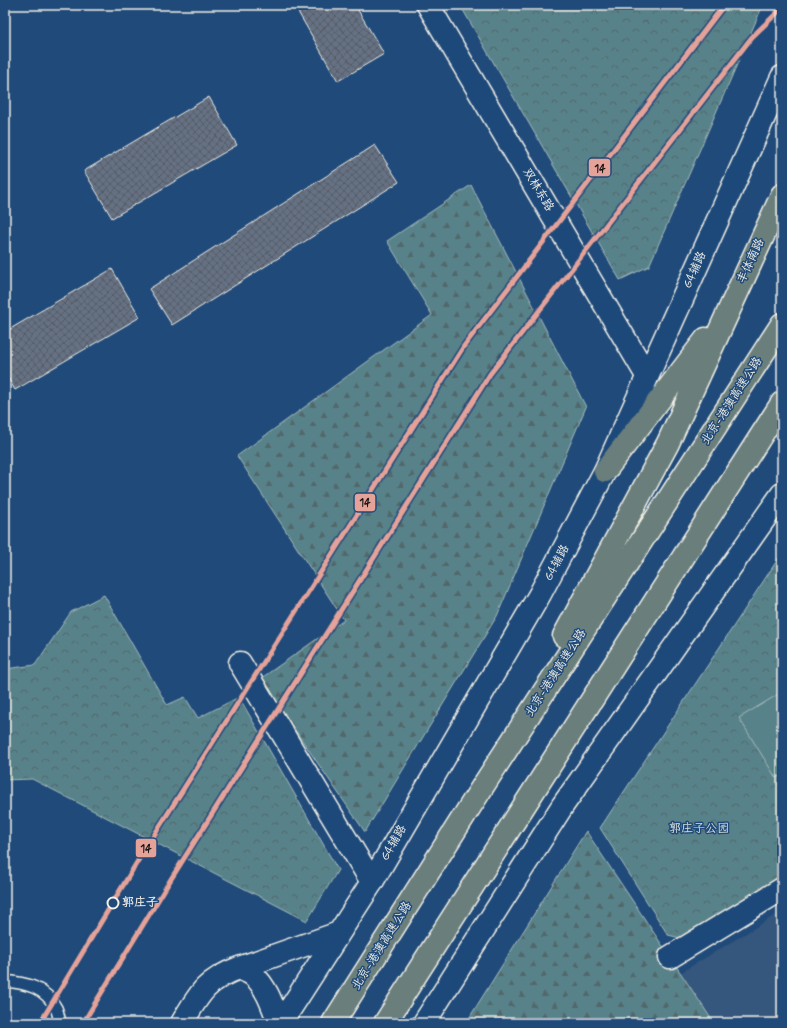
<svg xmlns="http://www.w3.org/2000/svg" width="787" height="1028" viewBox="0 0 787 1028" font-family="Mynerve,'LXGW WenKai TC',sans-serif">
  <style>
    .built { fill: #34567d }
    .forest { fill: url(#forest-firs); stroke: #a6bab9 }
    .park { fill: url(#park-crowns); stroke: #a6bab9 }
    .pitch { fill: #58828a; stroke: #a6bab9 }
    .building { fill: url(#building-cross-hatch); stroke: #f4f1e8 }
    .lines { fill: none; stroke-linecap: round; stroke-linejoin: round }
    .lane-casing { stroke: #f4f1e8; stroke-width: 14 }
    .street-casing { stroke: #f4f1e8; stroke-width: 25 }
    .secondary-casing { stroke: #f4f1e8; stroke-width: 25 }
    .highway-casing { stroke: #f4f1e8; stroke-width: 25 }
    .lane { stroke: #1f4a7a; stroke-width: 11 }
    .street { stroke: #1f4a7a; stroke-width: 22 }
    .secondary { stroke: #1f4a7a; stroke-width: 22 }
    .highway { stroke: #6b7f7c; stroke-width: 22 }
    .metro-1-casing { stroke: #1f4a7a; stroke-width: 8 }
    .metro-1 { stroke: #e5a299; stroke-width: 5 }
    .stop-dot { fill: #1f4a7a; stroke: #f4f1e8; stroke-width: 2 }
    .labels { text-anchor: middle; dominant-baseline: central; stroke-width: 3; stroke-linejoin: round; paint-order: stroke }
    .street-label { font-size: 12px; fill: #f4f1e8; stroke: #1f4a7a }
    .park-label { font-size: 12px; fill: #dde0da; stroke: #1f4a7a }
    .stop-label { font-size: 12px; font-weight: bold; fill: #f4f1e8; stroke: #1f4a7a; text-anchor: start }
    .line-badge { stroke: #1f4a7a; stroke-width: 1.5 }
    .pale-badge-label { font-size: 11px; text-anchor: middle; font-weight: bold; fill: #111 }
  </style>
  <defs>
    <pattern id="forest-firs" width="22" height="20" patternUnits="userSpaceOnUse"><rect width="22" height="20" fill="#58828a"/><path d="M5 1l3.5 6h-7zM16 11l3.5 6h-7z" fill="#51686b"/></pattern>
    <pattern id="park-crowns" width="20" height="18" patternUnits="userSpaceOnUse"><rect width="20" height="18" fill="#58828a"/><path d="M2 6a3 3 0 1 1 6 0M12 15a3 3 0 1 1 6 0" fill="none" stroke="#51686b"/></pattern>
    <pattern id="building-cross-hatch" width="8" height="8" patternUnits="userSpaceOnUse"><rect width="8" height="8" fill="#657184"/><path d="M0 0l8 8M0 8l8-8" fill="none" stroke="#575c65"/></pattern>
  </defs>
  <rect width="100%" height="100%" fill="#1f4a7a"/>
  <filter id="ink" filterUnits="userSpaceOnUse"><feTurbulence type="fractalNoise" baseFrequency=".025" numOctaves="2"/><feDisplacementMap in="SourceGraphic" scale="8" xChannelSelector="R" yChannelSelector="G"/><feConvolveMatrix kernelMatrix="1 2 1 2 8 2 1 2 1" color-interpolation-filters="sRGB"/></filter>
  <g filter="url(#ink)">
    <path class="built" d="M782,911v112h-68l-34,-50z"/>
    <path class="forest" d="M471,185l115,222 -89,209 -132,216 -105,-153 84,-59 -107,-164 195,-141 -45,-74z
      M586,831l128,192h-248z"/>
    <path class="park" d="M460,5h303l-114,261 -29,14z
      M782,553v324l-102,61 -12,-3 -68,-107z
      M104,595l63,110 18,-8 13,21 41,-21 99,173 -31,51 -275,-142 -27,1v-111l30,-4 36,-53z"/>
    <path class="pitch" d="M782,692v83l-6,3 -37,-60z"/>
    <path class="building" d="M294,5h61l29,49 -46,27z
      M209,97l28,48 -125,73 -28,-47z
      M375,145l24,37 -227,143 -23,-36z
      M112,269l28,48 -125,73 -10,-17v-41z"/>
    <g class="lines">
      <g class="lane-casing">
        <path id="lane" d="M5,981c21,2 40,6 51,27 2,4 3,10 4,15"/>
      </g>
      <g class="street-casing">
        <path id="street" d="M428,5l219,371
          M240,663l132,219
          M670,957l112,-68"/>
      </g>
      <g class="secondary-casing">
        <path id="secondary" d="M182,1023c17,-29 24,-43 57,-55
          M279,1023c-6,-16 -12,-36 -26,-48 -4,-3 -10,-5 -14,-7l100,-35
          M281,1023l91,-141 168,-288 65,-123 177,-394
          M424,1023l139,-218 219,-311"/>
      </g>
      <g class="highway-casing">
        <path id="highway" d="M605,471l101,-132
          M564,636l104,-193 114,-248
          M333,1023l150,-237 299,-462
          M385,1023l397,-620"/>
      </g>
      <use href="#lane" class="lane"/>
      <use href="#street" class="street"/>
      <use href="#secondary" class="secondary"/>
      <use href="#highway" class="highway"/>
      <g class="metro-1-casing">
        <path id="metro-1" d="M40,1023l99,-164 325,-513 260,-341
          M83,1023l88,-144 319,-505 262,-337 30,-29"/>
      </g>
      <use href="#metro-1" class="metro-1"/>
    </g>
  </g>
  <circle class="stop-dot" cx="113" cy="903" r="5.5"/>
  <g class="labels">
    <g class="street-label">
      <text transform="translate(538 190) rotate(59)">双林东路</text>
      <text transform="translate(751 261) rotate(-65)">丰体南路</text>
      <text transform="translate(695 270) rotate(-66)">G4辅路</text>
      <text transform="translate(732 401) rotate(-57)">北京-港澳高速公路</text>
      <text transform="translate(557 563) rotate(-62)">G4辅路</text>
      <text transform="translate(556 673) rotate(-57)">北京-港澳高速公路</text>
      <text transform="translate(394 843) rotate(-60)">G4辅路</text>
      <text transform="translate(382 946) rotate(-58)">北京-港澳高速公路</text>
    </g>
    <g class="park-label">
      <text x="699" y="829">郭庄子公园</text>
    </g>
    <g class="stop-label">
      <text x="122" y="903">郭庄子</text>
    </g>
  </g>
  <g class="line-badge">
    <rect x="588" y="158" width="23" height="19" rx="4" fill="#e5a299"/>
    <rect x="354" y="493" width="22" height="19" rx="4" fill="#e5a299"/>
    <rect x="135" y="838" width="22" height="20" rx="4" fill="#e5a299"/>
  </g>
  <g class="pale-badge-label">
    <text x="600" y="172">14</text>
    <text x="365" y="506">14</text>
    <text x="146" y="852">14</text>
  </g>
  <rect width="787" height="1028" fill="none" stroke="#1f4a7a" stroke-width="20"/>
  <rect x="10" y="10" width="767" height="1008" fill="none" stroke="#f4f1e8" stroke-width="1.5" filter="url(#ink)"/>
</svg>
